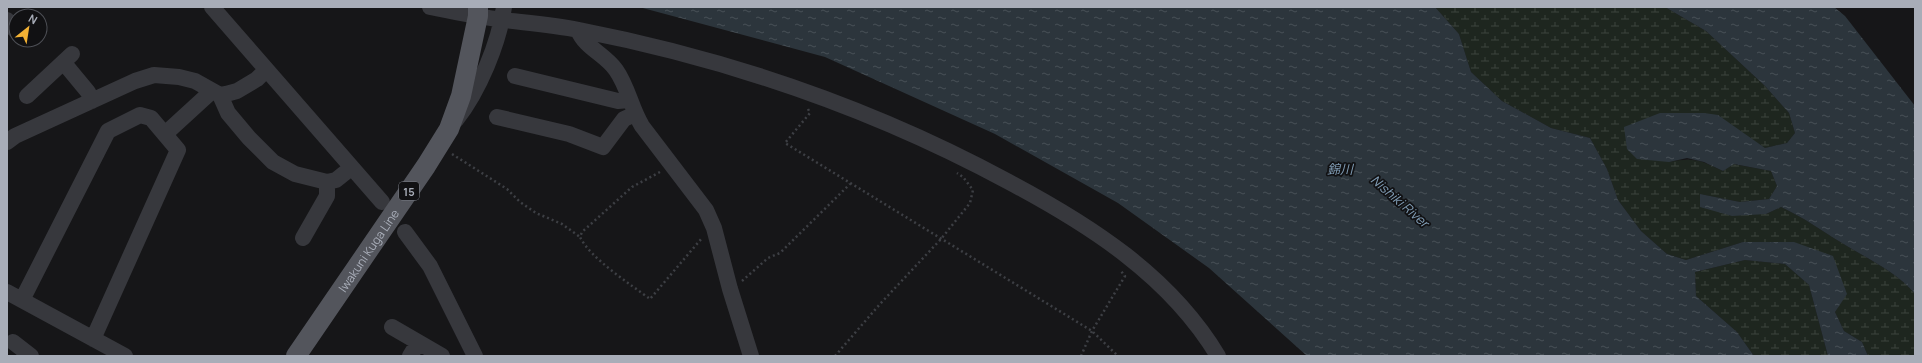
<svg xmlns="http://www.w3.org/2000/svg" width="1922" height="363" viewBox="0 0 1922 363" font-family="Manrope,'Noto Sans JP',sans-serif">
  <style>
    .wetland { fill: url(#wetland-marsh) }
    .water { fill: url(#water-ripples) }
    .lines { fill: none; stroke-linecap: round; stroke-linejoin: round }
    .path { stroke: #3d3f44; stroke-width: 2.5; stroke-dasharray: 2 3; stroke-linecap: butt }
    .minor { stroke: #37383d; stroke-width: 16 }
    .major { stroke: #53555c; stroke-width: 20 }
    .labels { text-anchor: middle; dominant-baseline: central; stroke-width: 3.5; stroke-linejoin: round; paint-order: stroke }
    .shield { fill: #111113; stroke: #7b7e86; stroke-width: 1 }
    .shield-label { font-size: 11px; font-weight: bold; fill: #a8adb8 }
    .street-label { font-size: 12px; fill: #a8adb8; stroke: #111113 }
    .water-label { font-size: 13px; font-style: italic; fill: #7f9bb3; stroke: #111113 }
  </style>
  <defs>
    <pattern id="wetland-marsh" width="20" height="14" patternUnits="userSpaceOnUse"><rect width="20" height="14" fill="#1e261f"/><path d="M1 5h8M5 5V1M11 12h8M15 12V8" fill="none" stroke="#3c433d"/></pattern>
    <pattern id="water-ripples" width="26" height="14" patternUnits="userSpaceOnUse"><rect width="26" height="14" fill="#2c353c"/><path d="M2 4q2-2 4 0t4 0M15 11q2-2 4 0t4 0" fill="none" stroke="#485056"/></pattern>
  </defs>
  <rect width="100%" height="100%" fill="#161618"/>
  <path class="wetland" d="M1435,7h230l41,24 59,55 24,27 6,20 -8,10 -22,5 -18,-11 -78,25c25,-5 31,-2 54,9l10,-7 38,7 6,15 -8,13 -29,3 -40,-8 66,20 15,-7c22,10 41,24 61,36 24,15 55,29 73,51v62h-47l-6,-14 -18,-11 -9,-19 11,-18 -103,-52 -57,18 -19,-6 -26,-23 -23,-31 -11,-31 -17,-31 -39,-10 -49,-27 -31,-29 -12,-38z
    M1745,260l40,4 24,21 19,71h-74l-17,-24 -41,-36 -1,-24z"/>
  <path class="water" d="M639,7h796l24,27 12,38 31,29 49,27 39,10 17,31 11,31 23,31 26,23 19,6 57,-18h51l39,14 14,38 -12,18 9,19 18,11 6,14h-40l-19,-71 -24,-21 -40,-4 -50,12 1,24 41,36 17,24h-447l-98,-88 -91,-65 -123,-69 -170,-77z
    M1665,7h169l11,9 70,90v188c-18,-22 -49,-36 -73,-51 -20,-12 -39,-26 -61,-36l-15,7 -34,2 -32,-9v-13l40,8 29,-3 8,-13 -6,-15 -37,-7 -11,7 -19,-9 -17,-4 -18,4 -32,-3 -10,-10 -3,-22 36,-14h44l14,2 47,33 22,-5 8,-10 -6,-20 -24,-27 -59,-55z"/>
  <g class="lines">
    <path class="path" d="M808,109l2,4 -25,30 307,188 26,25
      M452,154l55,35 13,13 16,11 26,11 18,13
      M660,172l-28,15 -50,45 -2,5c10,21 50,47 70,62l52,-61
      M742,281l26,-23 12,-5 70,-69
      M835,356l45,-52 61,-65 29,-36 3,-13 -10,-13 -6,-4
      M1081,356l11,-25 33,-55 -4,-5"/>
    <path class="minor" d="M212,7l170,195
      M430,7c25,5 49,10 74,13 25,3 51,5 75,10 149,29 297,80 430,152 81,43 161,94 209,174
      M7,20l8,10
      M578,30c7,18 27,24 38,40 12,17 15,38 26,56l64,84 8,18 16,61 21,67
      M64,63l24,29 4,9
      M515,76l103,25 11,-1
      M220,95l8,18 21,25 24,24 22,12 32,8 9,-2 15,-12
      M27,96l45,-42
      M497,117l72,17 34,13 21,-28 11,-5
      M456,120c23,-29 43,-77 48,-113
      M165,134l47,-43
      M7,142l8,-6 120,-55 19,-6 25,2 16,4 25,14 6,-1 11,-3 20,-12 8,-8
      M405,232l25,34 45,90
      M303,238l24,-42v-14
      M7,292l118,64
      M22,300l86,-169 32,-16 11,3 27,32 -85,189
      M392,327l50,29
      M13,342l18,14
      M410,356l8,-13"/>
    <path class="major" id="s1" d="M296,356l130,-190 23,-37 12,-33 17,-80v-9"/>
  </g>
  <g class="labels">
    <rect class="shield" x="399" y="182" width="20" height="18" rx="3"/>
    <g class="shield-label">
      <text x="409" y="191">15</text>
    </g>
    <g class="street-label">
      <text stroke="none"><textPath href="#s1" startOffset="128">Iwakuni Kuga Line</textPath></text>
    </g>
    <g class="water-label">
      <text x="1340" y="169">錦川</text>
      <text transform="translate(1400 201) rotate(41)">Nishiki River</text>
    </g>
  </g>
  <rect width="1922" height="363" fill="none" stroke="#a8adb8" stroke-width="16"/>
  <g transform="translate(28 28) rotate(30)"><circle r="19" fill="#111113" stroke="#4d4f55"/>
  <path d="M0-3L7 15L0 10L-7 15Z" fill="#f2b134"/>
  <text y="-6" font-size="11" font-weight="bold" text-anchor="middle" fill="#a8adb8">N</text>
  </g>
</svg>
